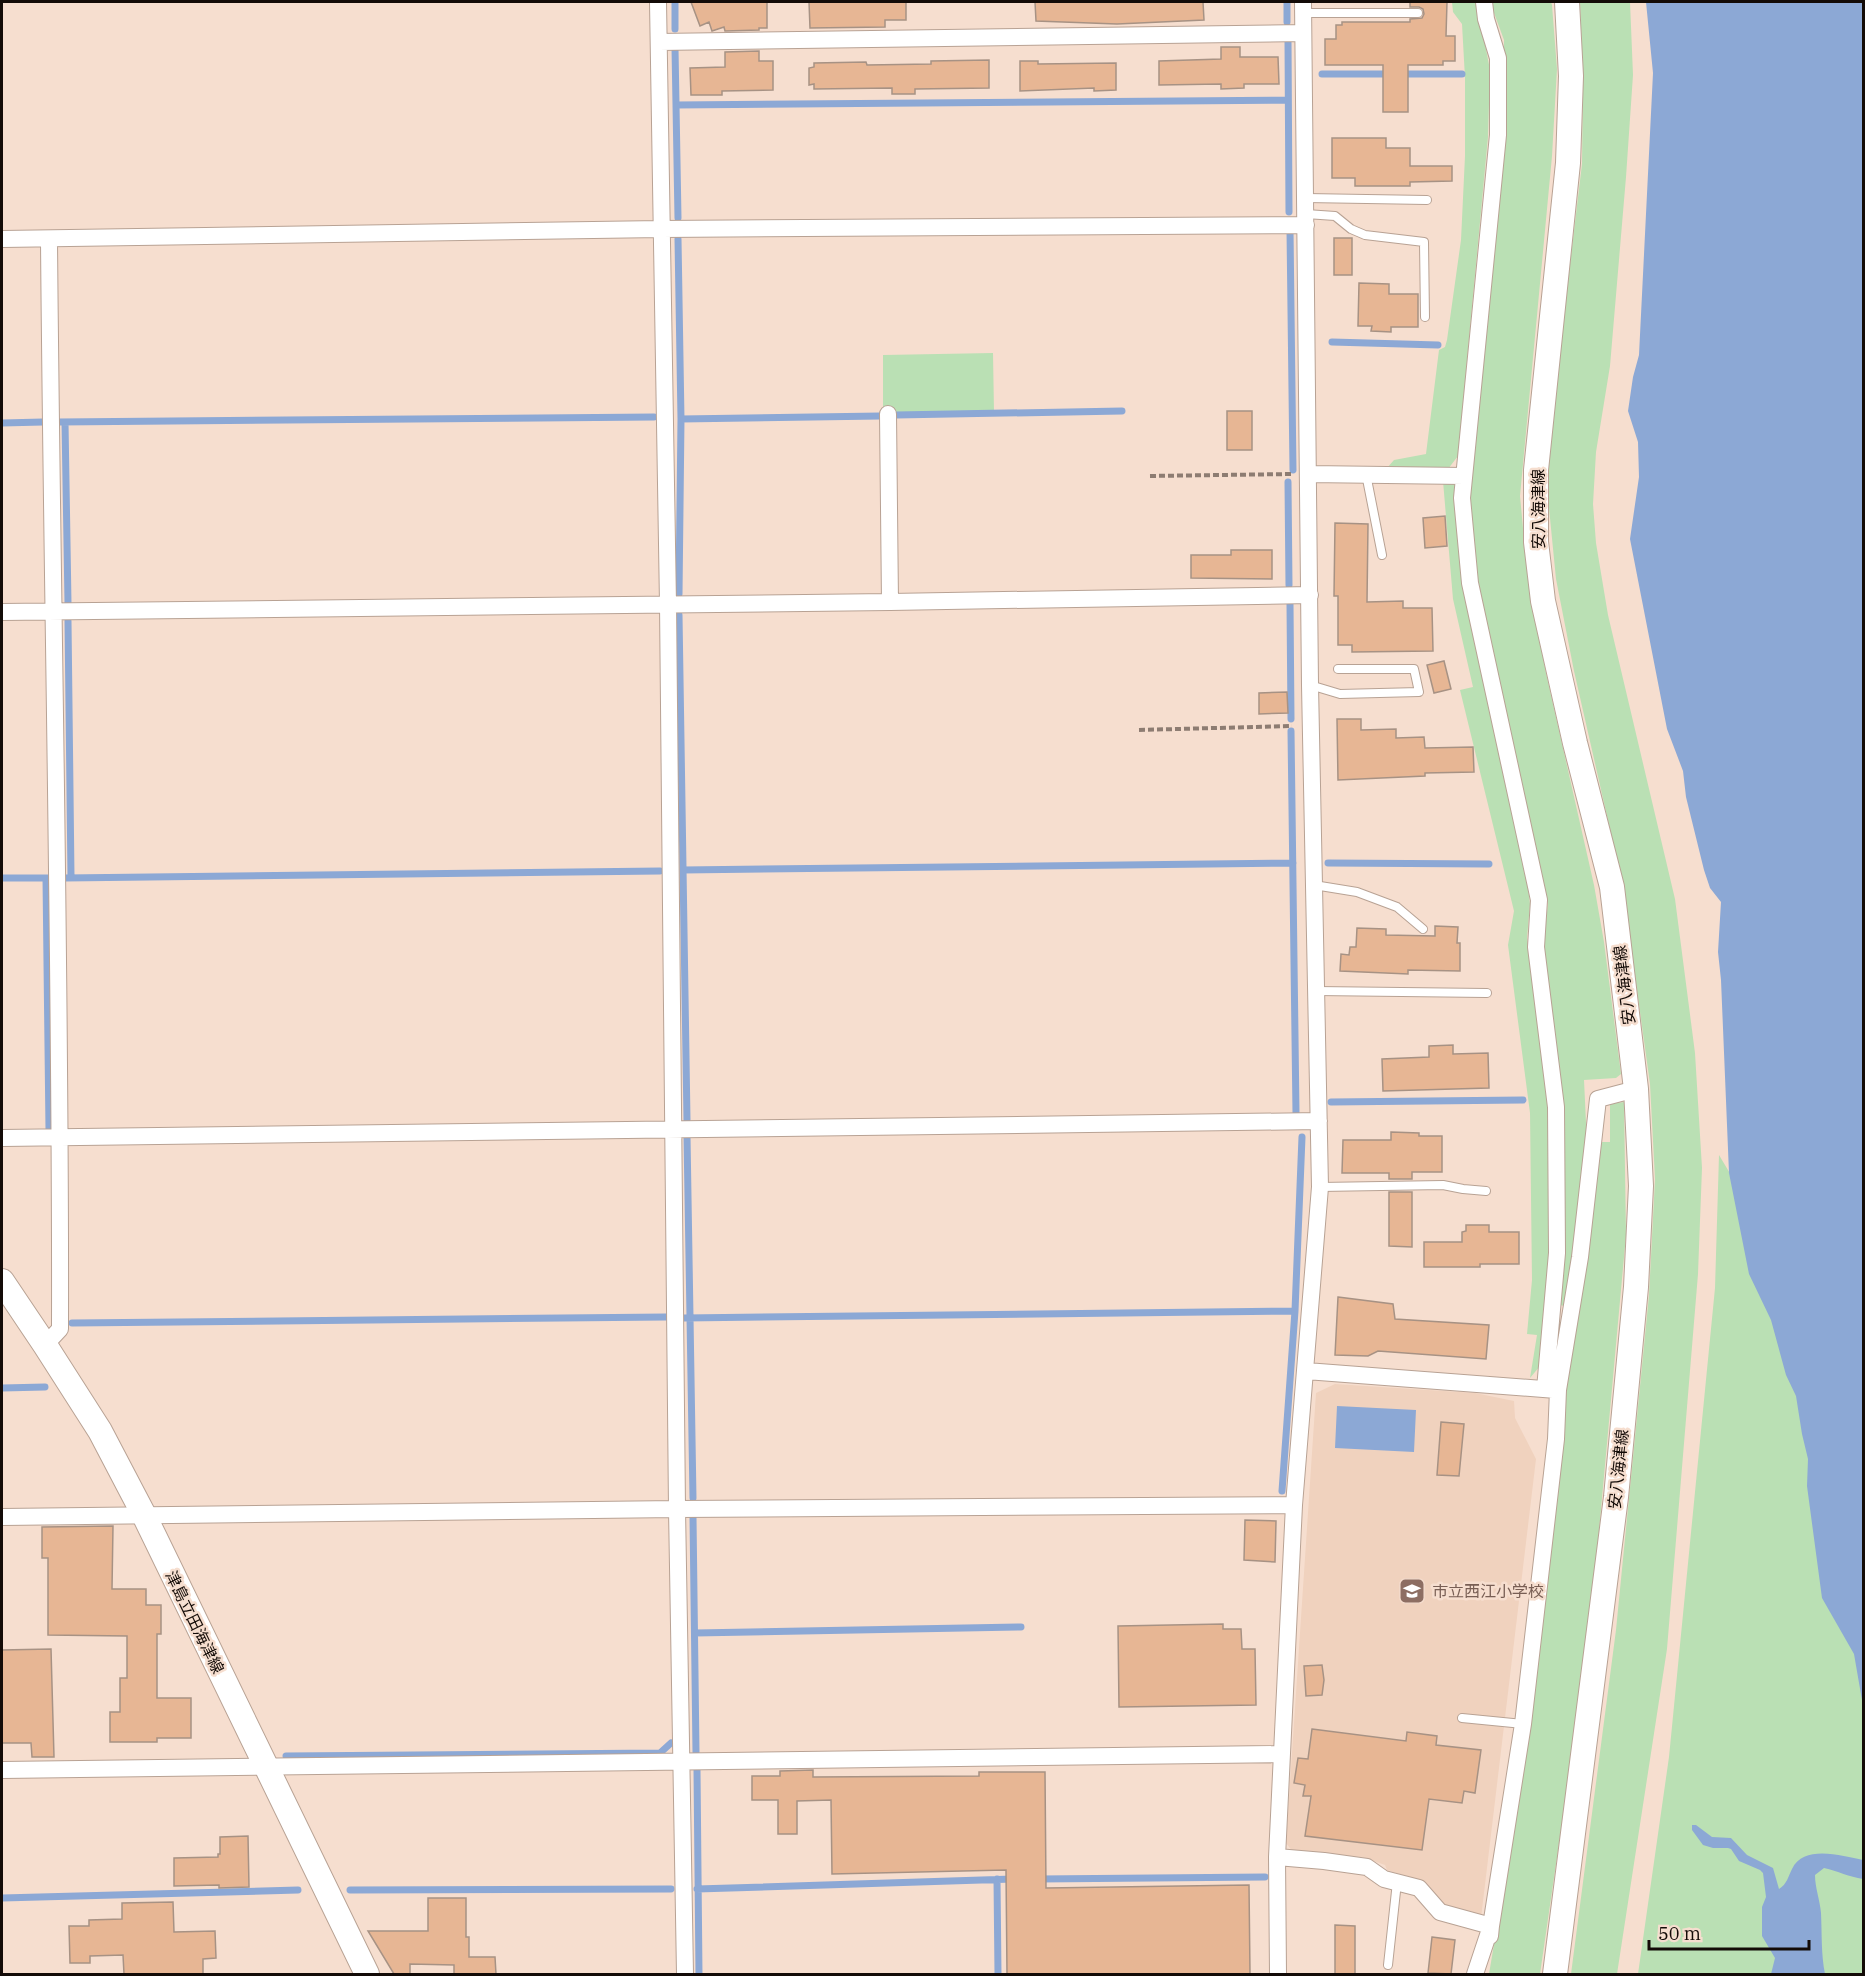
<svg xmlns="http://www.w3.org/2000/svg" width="1865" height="1976" viewBox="0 0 1865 1976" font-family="'IBM Plex Serif','Noto Sans JP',serif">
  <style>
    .built { fill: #f0d2be }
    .green { fill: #bae0b4 }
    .water { fill: #8ca8d5 }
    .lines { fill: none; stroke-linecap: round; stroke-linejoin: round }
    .stream { stroke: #8ca8d5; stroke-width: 7 }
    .building { fill: #e7b694; stroke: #a79284; stroke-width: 1.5 }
    .lane-casing { stroke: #b8a294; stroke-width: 10 }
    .street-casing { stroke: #b8a294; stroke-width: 18 }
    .secondary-casing { stroke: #b8a294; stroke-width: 26 }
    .path { stroke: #8d7c72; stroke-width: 4; stroke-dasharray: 6 3; stroke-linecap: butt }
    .lane { stroke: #fff; stroke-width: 8 }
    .street { stroke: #fff; stroke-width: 16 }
    .secondary { stroke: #fff; stroke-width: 24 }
    .labels { text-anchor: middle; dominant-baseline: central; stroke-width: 5; stroke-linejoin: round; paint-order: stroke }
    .street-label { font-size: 16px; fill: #130b07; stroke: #f6decf }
    .education-label { font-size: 16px; fill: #785e54; stroke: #f6decf; text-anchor: start }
  </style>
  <rect width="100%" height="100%" fill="#f6decf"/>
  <path class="built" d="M1335,1384l140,9 39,8 1,17 21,41 -55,459 -38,-12 -24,-26 -32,-10 -2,-5 -23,-8 -69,-5 -7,-9 30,-450z"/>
  <path class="green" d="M1452,2h25l13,68 -2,67 -30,319 -10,13 -61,-1 7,-8 32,-6 13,-104 6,-3 2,-7 14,-100 4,-84v-78l-3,-54 -9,-12z
    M1490,2h61l1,3 5,64 -5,87 -32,340 7,75 19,102 48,212 10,57 17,132 -5,4 -32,2 3,64 -12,103 -11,59 -4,-1 -17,-358 5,-43 -72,-317 -7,-79 33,-371 2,-97z
    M1580,2h50l3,73 -7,102 -16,189 -14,86 -3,52 3,39 12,72 67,284 20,154 7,115 -4,106 -31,375 -50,325h-46l45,-344 33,-335 6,-116 -5,-95 -28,-202 -48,-211 -18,-92 -7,-71 -1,-60 34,-284 1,-84z
    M993,353l1,59 -111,1v-58z
    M1443,481l13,3 69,379 5,41 -3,34 23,168 1,145 -11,115 -10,12 7,-43 -10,-1 5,-54 -2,-167 -22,-168 6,-34 -54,-221 13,-3 -20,-88z
    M1624,1102l2,133 -36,395 -50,344h-51l41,-244 33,-342 35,-246h12v-38z
    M1719,1155l43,72 101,127v620h-225l31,-217 46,-469z"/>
  <path class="water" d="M1646,2h217v1704l-9,-52 -32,-56 -15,-112 1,-27 -6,-25 -6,-38 -10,-21 -15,-55 -22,-46 -20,-101 -8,-193 -3,-28 3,-50 -11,-14 -6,-18 -18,-73 -3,-26 -16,-42 -37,-190 9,-62 -1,-35 -10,-31 5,-34 6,-22 14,-282z
    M1337,1406l79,4 -2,42 -79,-4z
    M1692,1825h4l16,12 19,1 16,17 26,13 6,21c8,-5 9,-12 13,-20 12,-25 50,-13 71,-9v19c-14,-2 -25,-8 -39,-11l-9,7c0,13 5,25 6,38 1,21 0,41 4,61h-54l4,-16 -13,-22v-29l4,-10 -3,-24 -3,-3 -21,-9 -8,-12 -3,-1h-15l-10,-3 -11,-15z"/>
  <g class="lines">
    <path class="stream" d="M675,2v27
      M1287,2v20
      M1288,41l1,171
      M675,48l3,170
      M1322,74h140
      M676,105l612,-5
      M1290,230l3,240
      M678,239l3,180 -2,175
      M1332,342l106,3
      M896,415l226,-4
      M681,419l199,-3
      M59,422l595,-5
      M65,422l3,181
      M2,423l41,-1
      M1288,482l1,103
      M1290,604l1,115
      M679,615l8,505
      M68,621l3,256
      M1291,731l5,382
      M1328,863l161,1
      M683,870l610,-7
      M2,878h46
      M46,878l3,252
      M65,878l595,-7
      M1331,1102l192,-2
      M687,1136l6,362
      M684,1318l611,-7
      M72,1323l594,-6
      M2,1388l43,-1
      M1282,1491l13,-180 7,-174
      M693,1517l3,235
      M695,1633l326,-6
      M286,1756l374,-3 11,-10
      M697,1770l2,204
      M997,1879l1,95
      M1039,1879l226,-2
      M697,1889l316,-10
      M350,1890l321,-1
      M2,1898l296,-8"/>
  </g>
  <path class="building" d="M691,2h76v26h-8v2l-34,1 -1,-4 -12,4 -3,-9 -9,4z
    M809,2h97v18h-21v7l-75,1z
    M1035,2h168l1,18 -87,4 -81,-3z
    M1410,2h37l-1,34h9v25h-12v4h-35v47h-25v-47h-58v-26h11v-14h6v-3h68v-3l12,-1 2,-4 -1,-5 -4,-2h-9z
    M1221,47h19v10h38l1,27h-35v4l-23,1v-5l-62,1v-24l62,-2z
    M759,51v10h14v29l-51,1v4h-31l-1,-27 35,-1v-15z
    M989,60v28l-74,1v5h-23v-6l-78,1v-5l-5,1v-17l5,-1v-4l52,-1 1,3 64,-1v-3z
    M1020,61h18v3l78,-1v27l-22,1v-3l-74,3z
    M1332,138h54v10h24v18h42v15l-42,1v4h-55v-8h-23z
    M1334,238h18v37h-18z
    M1359,283l30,1v10h29v33h-27v5l-20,-1 1,-5h-14z
    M1227,411h25v39h-25z
    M1445,516l2,30 -22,2 -2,-30z
    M1335,523l33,1 -1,78 36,-1v7h29l1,43 -81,1v-7h-14v-49h-4z
    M1231,550h41v29l-81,-1v-23h40z
    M1444,661l7,28 -17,4 -7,-28z
    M1287,692l1,21 -29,1v-21z
    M1337,719h24v11l35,-1v9l28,-1 1,11 48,-1 1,25 -49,1v3l-87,4z
    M1435,926l23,1 -1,16h3v28l-52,-1v4l-68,-3 1,-17 8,1 1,-8h6l1,-19 29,1v6l49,1z
    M1453,1045v9l35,-1 1,35 -106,3 -1,-32 47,-2v-11z
    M1391,1132l28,1v3h23v36h-30v7h-23v-6h-47l1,-33h48z
    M1389,1192h23v55l-23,-1z
    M1466,1225h23v7h30v32h-39v3h-56v-25h38v-10l4,-1z
    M1338,1297l55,7 2,15 94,6 -3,34 -108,-8 -10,5 -33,-1z
    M1441,1422l23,2 -5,52 -22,-1z
    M1245,1520l31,1 -1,41 -31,-2z
    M113,1526l-1,63h34v16h15v29h-4v64h34v40h-34v4h-47v-30h10v-34h7v-42l-79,-1v-77h-6v-31z
    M1223,1624v5h18l1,20h13l1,56 -137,2 -1,-81z
    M51,1649l3,108h-22l-1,-14h-29v-93z
    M1322,1665l2,15 -2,15 -16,1 -2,-30z
    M1312,1729l94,12 1,-9 30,4 -1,9 45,5 -6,43 -11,-2 -2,12 -33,-4 -7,51 -117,-14 6,-40h-8l2,-11 -11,-2 4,-25 10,1z
    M813,1770v7l166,-1v-4h66l1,116 203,-3 1,89h-243l-1,-104 -174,4 -1,-74 -34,1v33h-19v-34h-26v-24h28v-5z
    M248,1836l1,51 -30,1v-3l-45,1v-28l44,-1v-3h2v-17z
    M428,1898h38v39h3v20h26l1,17h-42v-9l-44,-1v10h-16l-26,-43h60z
    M173,1902l1,30 41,-1 1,27 -13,1v15h-79l-1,-19 -33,1v7h-20l-1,-37h20v-6l33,-1v-16z
    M1335,1925l20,1v48h-20z
    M1432,1937l23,3 -4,34 -23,-1z"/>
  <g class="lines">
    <g class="lane-casing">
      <path id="lane" d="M1303,13h115
        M1306,198l121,2
        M1306,214l29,2 16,13 14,6 59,7 1,75
        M1366,474l16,81
        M1310,685l30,9 79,-2 -5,-23h-76
        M1314,885l43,7 40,15 26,22
        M1316,991l171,2
        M1320,1187l123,-2 20,4 23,2
        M1462,1718l61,6
        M1388,1965l9,-83"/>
    </g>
    <g class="street-casing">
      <path id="street" d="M658,2l10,602 9,905 8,465
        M1484,2l2,17 12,39v77l-36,363 8,85 69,317 -3,47 20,160 1,146 -12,136
        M659,42l644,-9
        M2,239l659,-10 645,-4
        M888,414l2,188
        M1309,474l155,2
        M2,612l888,-10 420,-7
        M2,1138l1317,-17
        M45,1345l15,-16c1,-363 -8,-726 -11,-1089
        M1306,1371l250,19
        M2,1517l675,-8 617,-4
        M2,1770l1280,-16
        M1277,1857l47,4 43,6 17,12 35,9 21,24 51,14 -1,10
        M1278,1974l-1,-117 17,-352 26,-318 -10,-502 -7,-683
        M1475,1974l16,-48 32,-202 33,-285 2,-49 22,-133 18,-158 38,-10"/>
    </g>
    <g class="secondary-casing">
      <path id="secondary" d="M2,1281l43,64 55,86 44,84 223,459
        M1555,1974l61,-477 20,-210 5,-101 -5,-97 -24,-202 -37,-144 -32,-142 -7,-59v-72l32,-307 3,-87 -4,-74"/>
    </g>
    <path class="path" d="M1150,476l141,-2
      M1139,730l153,-4"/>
    <use href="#lane" class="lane"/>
    <use href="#street" class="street"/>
    <use href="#secondary" class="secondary"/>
  </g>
  <defs>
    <g id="school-square" transform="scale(1.35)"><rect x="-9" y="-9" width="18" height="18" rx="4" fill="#8d6e63" stroke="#f6decf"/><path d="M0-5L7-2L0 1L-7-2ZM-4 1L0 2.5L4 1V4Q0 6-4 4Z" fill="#fff"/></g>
  </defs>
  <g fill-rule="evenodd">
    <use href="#school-square" x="1412" y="1591"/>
  </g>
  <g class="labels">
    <g class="street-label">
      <text transform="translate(1538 509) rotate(-90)">安八海津線</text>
      <text transform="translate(1624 985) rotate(-97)">安八海津線</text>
      <text transform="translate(1618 1469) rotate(-84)">安八海津線</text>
      <text transform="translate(195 1622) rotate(64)">津島立田海津線</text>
    </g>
    <g class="education-label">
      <text x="1432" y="1591">市立西江小学校</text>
    </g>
  </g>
  <rect width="1865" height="1976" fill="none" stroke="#130b07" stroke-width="6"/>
  <path d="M1649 1940v9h160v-9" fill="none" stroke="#130b07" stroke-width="3"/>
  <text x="1658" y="1940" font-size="18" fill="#130b07" stroke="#f6decf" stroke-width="4.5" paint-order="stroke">50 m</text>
</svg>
